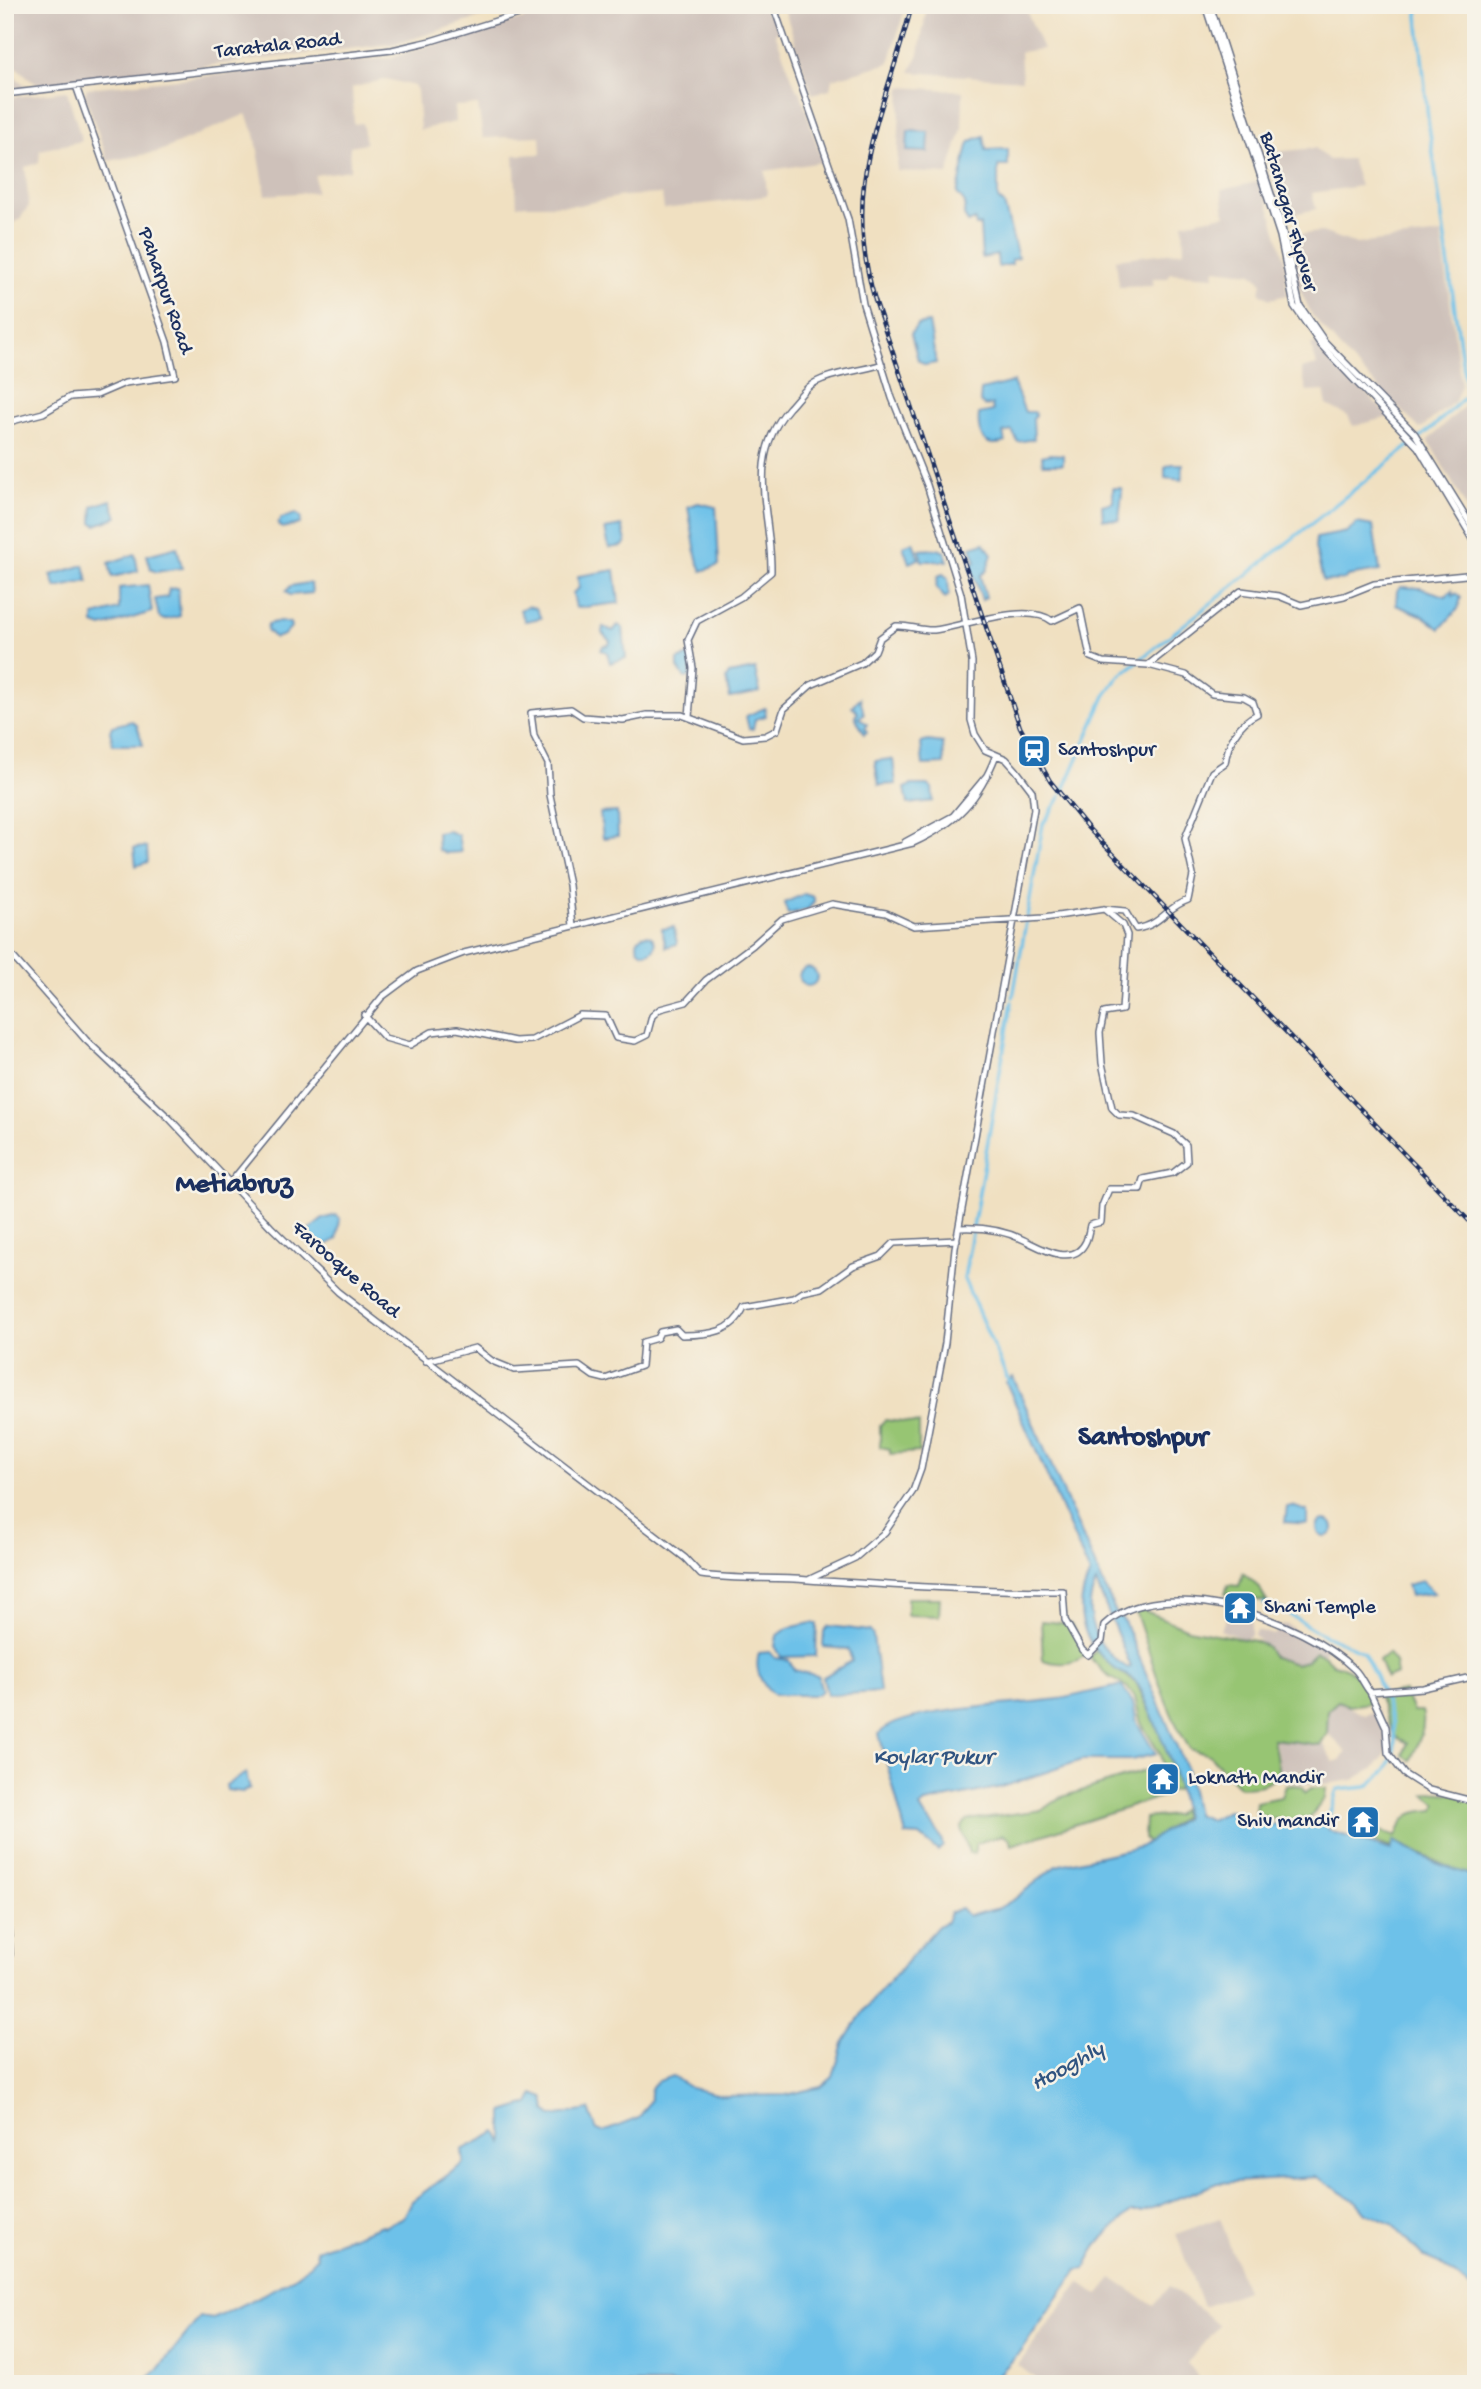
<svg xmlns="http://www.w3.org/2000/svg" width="1481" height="2389" viewBox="0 0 1481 2389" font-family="'Gochi Hand',sans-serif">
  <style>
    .industrial { fill: #cec1ba }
    .green { fill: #97c573; stroke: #597a68; stroke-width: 2 }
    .water { fill: #6dc1e9; stroke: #4478a4; stroke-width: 2; fill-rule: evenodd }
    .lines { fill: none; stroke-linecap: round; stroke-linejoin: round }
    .canal { stroke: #6dc1e9; stroke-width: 3.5 }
    .secondary-casing { stroke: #666d81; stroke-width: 8 }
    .secondary { stroke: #fff; stroke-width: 5 }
    .rail-casing { stroke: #1b2f5e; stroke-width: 4.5 }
    .rail { stroke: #f7f3e8; stroke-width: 2; stroke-dasharray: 5; stroke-linecap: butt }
    .labels { text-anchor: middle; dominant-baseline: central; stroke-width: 5; stroke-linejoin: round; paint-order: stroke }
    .street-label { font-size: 21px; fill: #1b2f5e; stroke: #f7f3e8 }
    .poi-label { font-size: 21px; fill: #1b2f5e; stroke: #f7f3e8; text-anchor: start }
    .water-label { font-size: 23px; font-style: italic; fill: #305481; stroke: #f7f3e8 }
    .district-label { font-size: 28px; font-weight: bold; fill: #1b2f5e; stroke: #f7f3e8 }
  </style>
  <rect width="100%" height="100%" fill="#f7f3e8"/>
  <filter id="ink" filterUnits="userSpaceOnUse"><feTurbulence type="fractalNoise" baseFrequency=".0143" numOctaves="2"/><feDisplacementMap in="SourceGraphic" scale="14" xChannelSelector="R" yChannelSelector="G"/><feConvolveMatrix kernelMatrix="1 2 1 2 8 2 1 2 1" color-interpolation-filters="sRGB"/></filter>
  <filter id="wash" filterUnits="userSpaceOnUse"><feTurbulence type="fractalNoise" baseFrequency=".00686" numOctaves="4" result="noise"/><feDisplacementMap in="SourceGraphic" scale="28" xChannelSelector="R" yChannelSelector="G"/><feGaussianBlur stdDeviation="1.57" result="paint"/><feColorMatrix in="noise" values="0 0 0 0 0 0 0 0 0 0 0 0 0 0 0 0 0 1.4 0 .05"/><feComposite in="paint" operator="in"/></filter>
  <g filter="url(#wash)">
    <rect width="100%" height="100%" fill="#f0e0c1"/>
    <path class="industrial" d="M5,5h516l-122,38 -356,42 -9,-3 -29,-24z
      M570,5h201l8,25 -4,3 22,58h3l22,71 -57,9 2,25 -103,13 -2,-15 -39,2 -44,9h-62l-3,-50 27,-1 -1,-18 -57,2 -5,-33 -24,1 1,16 -35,8 -3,-39 -3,-5 -28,-7 -34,9 2,36 8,-1 4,20 -16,3v24l-35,5 1,17 -50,3 -11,-61 -9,-20 -88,38 -50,9 -23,-66 2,-7 303,-30z
      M783,5h123l-17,58 -57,16 -2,10 -18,5z
      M927,5h97l19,44 -23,3 2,28 -112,-8 9,-18z
      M5,68l22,19 -22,3z
      M901,87l62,4 -1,38 -14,45 -51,-3z
      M67,91l15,50 -42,9 -1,13 -14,4 4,39 -10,14 -14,8v-130z
      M1315,148l14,12 22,-1 9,27 -48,7 4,16 -31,7 -20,-63z
      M1261,181l23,76 3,38 -17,4 -10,-6 2,-11 -10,-9 -37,-4 -1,7 -44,-3 -2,5h-15v8l-34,1 -3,-28 68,-8 -1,-28 42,-8 -3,-25z
      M1322,232l34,12 85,-10 20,151 -6,16 -35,28 -73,-73 -35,-41 -15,-31 -6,-49z
      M1318,344l71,73 -36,9 -5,-10 -21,-11 -3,-14 -17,1 -6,-23 16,-4 -6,-20z
      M1471,400l5,3v121l-48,-84z
      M1232,1608l19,7v21l-7,3 -24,-9z
      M1282,1624l6,1 39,25 -4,4 -9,-3 -8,10 -11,3 -22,-7 -19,-22 2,-5 17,5z
      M1338,1701l26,14 14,-5 11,35 -4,10 -10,12 -22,13 -35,5 -33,-3 -5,-11 -5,-31 44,5 3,-4 11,21 7,-2 7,-8 -20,-19 1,-23z
      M1220,2218l26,73 -43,16 -27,-73z
      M1112,2278l42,28 16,-20 49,39 -32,38 17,21h-162l-24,-19 62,-83 18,13z"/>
    <path class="green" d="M885,1420l34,4v28l-29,2v-5l-10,-2v-22z
      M1243,1573l16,14 8,15 -42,-9 3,-8 11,1z
      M907,1598h33l-1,18 -32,-1z
      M1143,1610l45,19 66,12 12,5 7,11 22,7 11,-3 9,-9 9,3 9,9c20,4 34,18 37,39l-21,3 -11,-5 -10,9 -1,23 -7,12 -47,-6 6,34c-9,13 -24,14 -39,14l-31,-32 -19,-6c-27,-42 -38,-92 -55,-138z
      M1041,1621l30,3 15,31c-14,10 -27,10 -43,5z
      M1097,1650l17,18 22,14 31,67 12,40 -10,2 -9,-37 -19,-31 -6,-26 -8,-10 -18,-10 -20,-20z
      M1388,1653l7,10 2,11 -11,4 -7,-18z
      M1404,1691l9,20h9c5,16 -5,35 -12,50l-7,-6 4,-12 -13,-7 -16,-40z
      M1160,1766l6,29 -154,50 -2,-6 -7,-4 -27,8 -2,11 -5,-1 -8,-25 6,-8 75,-10 17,-12z
      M1293,1785l9,1 3,7 6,-5h15l-1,10 -16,20c-17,3 -39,4 -54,-6l1,-10 25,-5 4,-11z
      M1429,1792l27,2 20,7v74l-17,-3 -65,-31 -3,7 -38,-14 4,-12 39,15c8,-23 15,-26 39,-27l2,-6 -12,-10z
      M1181,1809l1,8 -32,25 -6,-3 1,-21 30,-3z"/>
    <path class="water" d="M908,131l21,1 -1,20 -21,-1z
      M984,136l2,14 22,-1v17h-10v33l6,5 14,54 -7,2 1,4 -14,3 -1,-12 -15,3 -2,-33 -4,1 -1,-6 -7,3 -4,-8 1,-12 -8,-10c4,-10 10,-48 12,-50 3,-4 11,-5 15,-7z
      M929,323l7,40 -11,2 -7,-5 -7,-26 6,-9z
      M1013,382l12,30h9l2,3 -3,4 1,20 -16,3 -6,-11 -9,2 2,9c-22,8 -28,-9 -26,-28l14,-3 -1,-6 -7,1 -5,-4 1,-12z
      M1050,454l13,1v9h-20l-1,-8z
      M1172,464h11l-1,16 -17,-2v-11z
      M1113,488h8l1,4 -3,28 -16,-1 -1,-14 11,-3z
      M111,500l6,17 -21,8 -4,-3 1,-16z
      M698,503l18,4 3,58 -17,6 -5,-12 -9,-52z
      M296,514l5,3 -1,7 -18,4 -4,-4 3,-6z
      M1357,523l16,3 7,45 -33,5 -3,4 -21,1 -8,-34 1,-9 31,-6z
      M622,526l4,15 -3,5 -14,2 -4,-19z
      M913,542l6,17 -10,4 -6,-17z
      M984,543l8,11 -5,16 -7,6 6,21 -4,3 -12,-36 6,-2 -5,-15z
      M177,547l5,21 -26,4 -5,-3 -4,-14z
      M938,549l7,3 3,9h-26l-3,-11z
      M135,554l3,17 -26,6 -3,-14z
      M84,565l4,16 -32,7 -5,-13z
      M615,570l4,33 -43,5 -3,-15 6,-5 -1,-12z
      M943,574l5,4 1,17 -4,3 -9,-11 2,-11z
      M307,583l4,1 1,9 -22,2 -4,-4 5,-5z
      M148,585l4,27 -50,15 -8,-3v-8l25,-7v-21z
      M1401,587l19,1 26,8 6,-6 1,6 3,-3 5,4 -3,12 -18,20 -17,-13 -27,-11 1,-14z
      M178,588l2,28 -16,4 -5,-3 -4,-18 12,-2 2,-8z
      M527,606l9,2 5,10 -16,3 -5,-11z
      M280,621l10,2 1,4 -7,8 -9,3 -8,-8 1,-6z
      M618,625l5,3 3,30 -16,5 -3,-11 -6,-2 2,-4 6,-1 1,-4 -8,-8 1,-6 10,4z
      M689,656l3,6 -2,15 -5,1 -7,-10v-8z
      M755,669l5,23 -30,6 -4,-19 3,-5z
      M860,698l4,16 -5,4 8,6 -2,4 2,4 -3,2 -9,-18 3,-3 -6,-7z
      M765,708l1,8 -11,3 -2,10h-4l-3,-13z
      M132,721l5,4 6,20h-30l-3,-14 2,-5z
      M928,741l15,2 1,21 -21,1 -2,-22z
      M890,759l3,1 3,24 -17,1 -4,-24z
      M912,785h16l4,3 1,13 -25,3 -3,-16z
      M617,812l1,24 -15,2 -3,-25z
      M448,831l10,4 3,17 -14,1 -9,-3 -1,-17z
      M147,847l1,15 -12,4 -2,-18z
      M804,894l10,3v5l-6,7 -20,5 -4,-11z
      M674,927l3,17 -11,3 -4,-18z
      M637 944a9 9 0 1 1 18 0a9 9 0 1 1-18 0Z
      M799 977a9 9 0 1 1 18 0a9 9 0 1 1-18 0Z
      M336,1215l4,4 -3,20 -20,11 -12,-17 18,-14z
      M1013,1377l92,211 11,25 8,8 62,147 10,46 14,6 20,-10 28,15 61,-2 14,9 58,18 3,-9 42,22 40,14v415l-37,-29 -17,-7 -30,-32 -26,-11 -9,-11 -40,-25 -100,6 -75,29h-11c-20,18 -37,31 -46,57l-8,1 -57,82 -30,32h-848l17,-16 41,-51 13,2 9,-4c30,-17 72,-31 95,-58l-1,-7 66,-25 2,2 20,-10 8,-16 52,-38 -2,-13 35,-18 6,12v-32l26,-8 5,-10 10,4 2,12 6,6 37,-6 8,20 6,2 36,-14 11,-18c-2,-17 8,-19 22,-24l19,12 35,8 60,-1 35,-8 12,-10 10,-34 22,-34 73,-83 9,-4 3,-9 11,-5 7,8 31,-8 17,-10 40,-32 84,-19 44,-29c-5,-37 -17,-68 -32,-102 -5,-11 -8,-24 -16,-34 -5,-7 -15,-8 -22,-14 -32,-26 -42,-57 -24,-94l-84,-192zM1096,1583l35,84 -3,1c-31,-18 -48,-52 -32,-85z
      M1292,1506l15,5v13l-22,-2 2,-15z
      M1317 1528a8 8 0 1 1 16 0a8 8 0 1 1-16 0Z
      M1422,1581l12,12 -24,3 -3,-11z
      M811,1623l6,1 -1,32 -35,1 -6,-11 2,-10 11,-8z
      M829,1626l41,5 3,5 7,56 -53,3 -4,-18 29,-16 -4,-12 -25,-2 1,-16z
      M770,1652l5,6 14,2 5,10 24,6 4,15 -6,4h-42c-13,-11 -20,-25 -15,-42z
      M1122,1686l11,17 4,20 19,31 -25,6h-49l-80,27 -77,16 -5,4c8,17 20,21 23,39l-5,5 -18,-15 -14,-1 -27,-101c19,-26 143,-29 179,-35 22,-3 43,-11 64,-13z
      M246,1773l4,16 -7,3 -16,-2 -1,-5z"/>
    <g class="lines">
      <path class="canal" d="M1063,792l42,-96 13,-19 314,-249 35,-33 -39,-276 -11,-114
        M1013,997l30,-173 18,-28
        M1009,1382l-45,-103 48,-277
        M1264,1604l16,5 38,23 45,20 13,25 17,46 2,21 -2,11 -6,15 -20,17 -30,3 -13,42"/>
    </g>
  </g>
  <g filter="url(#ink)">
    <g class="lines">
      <g class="secondary-casing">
        <path id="secondary" d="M773,5l75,214 15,85 29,94 35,87 34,109 11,68 -1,58 4,14 10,16 21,9 10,11 16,21 2,18 -79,439 -10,95 -24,126 -8,22 -28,41 -30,26 -45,21
          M1205,5l75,231 14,70 27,39 97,102 58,97
          M1210,5l72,223 18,78 25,36 90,92 61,99
          M5,94l387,-44 39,-9 117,-36
          M5,423l38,-10 27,-16 27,-2 28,-12 50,-7 -8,-34 -91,-256
          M689,717l4,-49 -5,-28 9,-19 44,-24 30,-25c1,-59 -27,-112 18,-164 9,-9 15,-20 27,-26 21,-11 44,-10 66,-18
          M905,842l48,-26 35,-42
          M573,926l-4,-41 -19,-90 -2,-31 -14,-28 -3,-23 40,-4 12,8 40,3 24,-5h35l61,23 22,-2 12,-6 7,-21 27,-24 51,-22 13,-12 5,-13 16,-12c13,-1 25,5 38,4 29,-4 94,-28 118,-9l28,-13 10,49 13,5 45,3 93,-74 38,5 22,9 43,-9 30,-12 102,-10
          M5,948l81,92 84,79 101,108 67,65 347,266 16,17c36,5 71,2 107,5 85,5 170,11 255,11l2,29 17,30 6,5 14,-14 2,-16c59,-55 200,-5 251,45 6,6 9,15 15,22l53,-4 53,-12
          M364,1015l21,23 25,7 22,-13 25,-3 58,12 17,-1 48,-25 26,1 10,22 19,3 12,-6 5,-19 8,-7 26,-7 20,-22 47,-35 29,-26 50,-15 54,9 28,13 130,-8 60,-9 21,2 11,18c26,-4 30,-22 52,-29l5,-25 -8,-37 27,-66 13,-9c3,-20 13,-40 32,-49l-4,-12 -9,-5 -32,-3 -26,-19 -38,-10
          M230,1183l152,-186 35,-26 47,-18 449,-110c44,-20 66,-44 83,-88
          M960,1228c22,-1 43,2 64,12 15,7 50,29 62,1 2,-5 3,-11 4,-16l11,-3 1,-16 7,-17h31l3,-10 30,-6 14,-11 -1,-17 -12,-11 -40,-18 -15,-1 -7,-7 -10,-45 -2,-30 4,-20 18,-3 5,-75 -4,-10 -19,-16
          M426,1361l49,-13 17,13 22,9 65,-4 14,10 12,3 36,-13 2,-24 14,-4 3,-6 16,-3 6,6c27,0 51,-2 62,-28l50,-9 9,-6 19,-4 31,-22 28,-10 13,-13 63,-3
          M1370,1692l16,35 2,26 16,21 25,16 47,12
          M5,1889l5,65 -5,14"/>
      </g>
      <use href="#secondary" class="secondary"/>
      <g class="rail-casing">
        <path id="rail" d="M912,5c-28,110 -72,177 -37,295l145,427 30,54 38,47 388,400"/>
      </g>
      <use href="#rail" class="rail"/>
    </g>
  </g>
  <defs>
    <g id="station-square" transform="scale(1.75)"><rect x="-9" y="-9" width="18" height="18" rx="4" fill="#1f6fb2" stroke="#f7f3e8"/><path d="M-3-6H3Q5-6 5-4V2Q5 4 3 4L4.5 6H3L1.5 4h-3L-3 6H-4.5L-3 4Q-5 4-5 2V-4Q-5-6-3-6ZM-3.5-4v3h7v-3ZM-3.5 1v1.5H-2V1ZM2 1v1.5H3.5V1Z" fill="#fff"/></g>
    <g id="temple-square" transform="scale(1.75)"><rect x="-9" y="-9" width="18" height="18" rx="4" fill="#1f6fb2" stroke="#f7f3e8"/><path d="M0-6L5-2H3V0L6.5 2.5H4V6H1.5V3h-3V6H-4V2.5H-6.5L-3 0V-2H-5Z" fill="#fff"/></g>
  </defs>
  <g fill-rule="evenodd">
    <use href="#station-square" x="1034" y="751"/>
    <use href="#temple-square" x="1240" y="1608"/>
    <use href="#temple-square" x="1163" y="1779"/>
    <use href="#temple-square" x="1363" y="1822"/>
  </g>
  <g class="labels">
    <g class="street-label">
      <text transform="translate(278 47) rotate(-6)">Taratala Road</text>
      <text transform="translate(1287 212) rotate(74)">Batanagar Flyover</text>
      <text transform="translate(164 291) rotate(71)">Paharpur Road</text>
      <text transform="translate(345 1271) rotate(41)">Farooque Road</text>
    </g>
    <g class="poi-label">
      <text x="1058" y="751">Santoshpur</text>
      <text x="1264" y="1608">Shani Temple</text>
      <text x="1188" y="1779">Loknath Mandir</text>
      <text x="1338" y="1822" text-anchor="end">Shiv mandir</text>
    </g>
    <g class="water-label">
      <text x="933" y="1758">Koylar Pukur</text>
      <text transform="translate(1068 2067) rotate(-29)">Hooghly</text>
    </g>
    <g class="district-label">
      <text x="234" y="1185">Metiabruz</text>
      <text x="1143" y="1438">Santoshpur</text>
    </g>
  </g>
  <rect width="1481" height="2389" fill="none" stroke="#f7f3e8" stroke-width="28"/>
</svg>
